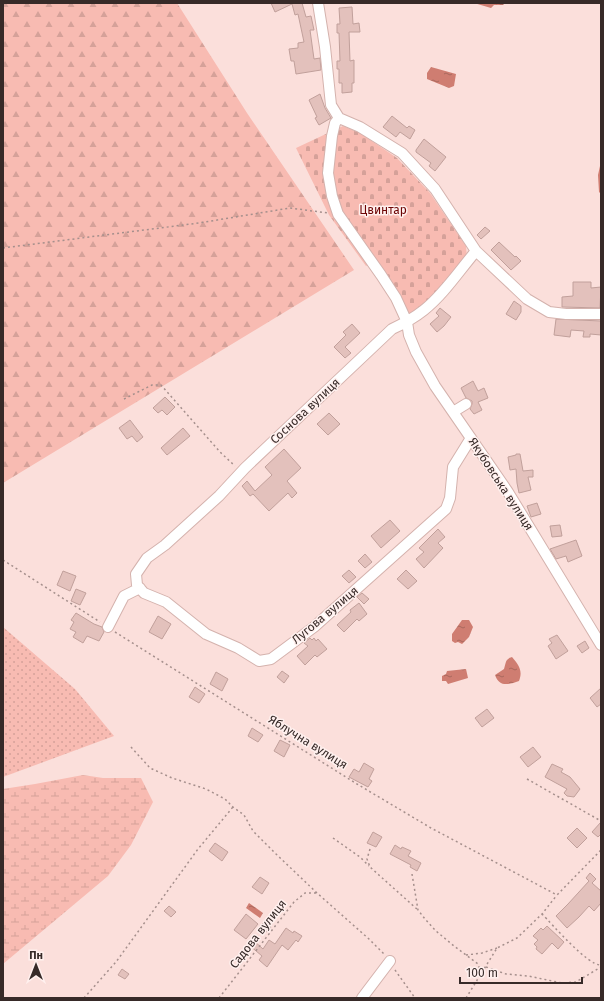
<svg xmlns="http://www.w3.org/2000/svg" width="604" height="1001" viewBox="0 0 604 1001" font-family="'Fira Sans',sans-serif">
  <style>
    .grass { fill: url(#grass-dots) }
    .forest { fill: url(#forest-firs) }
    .wetland { fill: url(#wetland-marsh) }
    .cemetery { fill: url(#cemetery-stones) }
    .water { fill: url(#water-ripples) }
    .building { fill: #e3c1bc; stroke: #c1a09b }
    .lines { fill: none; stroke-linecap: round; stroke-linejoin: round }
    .minor-casing { stroke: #d4b2ad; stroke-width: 12 }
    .path { stroke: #a58f8c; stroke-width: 1.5; stroke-dasharray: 2 3; stroke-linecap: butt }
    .minor { stroke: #fff; stroke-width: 10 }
    .labels { text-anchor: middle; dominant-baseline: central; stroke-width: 3; stroke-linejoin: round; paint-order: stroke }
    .park-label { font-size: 12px; fill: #6c0404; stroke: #fff0ee }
    .street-label { font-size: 12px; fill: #372a28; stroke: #fff0ee }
  </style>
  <defs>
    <pattern id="grass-dots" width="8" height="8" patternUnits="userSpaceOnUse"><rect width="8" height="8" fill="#f8bbb2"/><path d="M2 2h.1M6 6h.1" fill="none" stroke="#d5a199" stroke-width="1.8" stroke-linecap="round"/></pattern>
    <pattern id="forest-firs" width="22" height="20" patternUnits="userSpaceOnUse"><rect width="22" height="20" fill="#f8bbb2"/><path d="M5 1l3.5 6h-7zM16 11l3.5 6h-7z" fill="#d5a199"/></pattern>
    <pattern id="wetland-marsh" width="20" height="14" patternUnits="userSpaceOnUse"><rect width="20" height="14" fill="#f8bbb2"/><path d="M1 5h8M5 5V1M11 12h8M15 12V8" fill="none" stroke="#d5a199"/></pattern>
    <pattern id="cemetery-stones" width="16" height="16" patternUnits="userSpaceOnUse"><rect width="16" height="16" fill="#f8bbb2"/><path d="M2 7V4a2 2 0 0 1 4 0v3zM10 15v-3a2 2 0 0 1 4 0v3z" fill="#d5a199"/></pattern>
    <pattern id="water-ripples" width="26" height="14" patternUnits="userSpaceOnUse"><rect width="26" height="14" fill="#cf7d71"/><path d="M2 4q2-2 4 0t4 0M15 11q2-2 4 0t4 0" fill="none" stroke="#a9675d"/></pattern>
  </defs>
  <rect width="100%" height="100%" fill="#fbdfdb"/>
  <path class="grass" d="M3,627l72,62 39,47 -111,41z"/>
  <path class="forest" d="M3,3h174l70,110 107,157 -351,213z"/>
  <path class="wetland" d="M83,775l20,3h38l12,24 -22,43 -23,31 -105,88v-175l32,-5z"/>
  <path class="cemetery" d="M343,126l17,7 37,25 33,35 36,53 1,12 -29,33 -28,25 -35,-56 -9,6 -37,-51 -33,-67z"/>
  <path class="water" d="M474,3h31l-2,2h-9l-3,3z
    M431,67l25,7 -2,12 -5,2 -22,-9v-6z
    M600,166h1v28l-2,-2 -1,-17z
    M462,620h7l4,7 -4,10 -7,7 -4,-2 -3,1 -3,-2v-7z
    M512,657c7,8 11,14 7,24 -11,4 -20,6 -24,-6l9,-6c2,-6 1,-10 8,-12z
    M466,669l2,9 -20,6 -2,-3h-4v-5l4,-2 1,-3z
    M249,903l14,10 -3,5 -14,-10z"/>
  <path class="building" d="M271,3h31l4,14 5,-1 3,14h-4l4,29 6,-1 1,12 -25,4 -2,-13h-3l-2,-12 9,-1v-5l6,-1 -6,-28 -3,1 -3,-11 -17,8z
    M352,7l1,17 6,-1 1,9h-11l1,29 4,-1v23h-2v9l-10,1v-10h-3v-14h-2v-8h3l-1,-28h-2v-9h3l-1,-16z
    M320,94l5,14 6,10 -12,7 -4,-7 2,-1 -8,-17z
    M392,116l15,12 2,-2 6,4 -5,9 -10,-7 -4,5 -13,-10z
    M424,139l22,18 -11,14 -6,-5 2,-3 -15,-11v-2z
    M485,227l5,4 -9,8 -4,-4z
    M499,242l16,15 1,-1 5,5 -10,9 -20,-20z
    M573,282h18v6l10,-1 -1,21 -38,-1v-10l11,-1z
    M514,301l7,5v6l-5,8 -10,-6z
    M440,308l11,9 -7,9 -7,6 -7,-8 9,-8 -3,-3z
    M556,319l45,2v14l-11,-1v3h-7l1,-6 -13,-1 -1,7 -16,-2z
    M352,324l8,9 -15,14 6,6 -6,5 -11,-11 12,-12 -3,-3z
    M473,381l5,10 6,-3 4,10 -10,4 4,8 -8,4 -4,-5 2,-5v-3l-6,-3 -5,-10z
    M165,397l10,10 -8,8 -5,-5 -4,3 -5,-5z
    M329,413l11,11 -12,11 -11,-11z
    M130,420l13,17 -6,5 -5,-6 -5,3 -8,-11z
    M183,428l7,8 -23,19 -6,-7z
    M284,449l17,19 -14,13 10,12 -5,5 -4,-5 -19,18 -16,-17 -3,2 -8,-10 5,-5 8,10 17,-16 -7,-8z
    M516,454h4l3,17 10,-1v7h-5l3,13 -12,3 -2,-10 -1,-14 -6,1 -2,-13 8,-2z
    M537,503l4,11 -10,3 -4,-11z
    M390,520l10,11 -19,17 -10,-12z
    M560,525l2,11 -10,1 -2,-11z
    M438,529l7,8 -7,6 5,5 -19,20 -8,-9 8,-7 -5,-4z
    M576,540l6,16 -14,6 -2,-6 -10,3 -6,-10z
    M365,554l7,8 -7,6 -7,-7z
    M349,570l7,7 -7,6 -7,-7z
    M406,570l11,11 -9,8 -11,-10z
    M63,571l13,5 -6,15 -13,-6z
    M76,589l10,4 -6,12 -9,-4z
    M362,593l7,6 -5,5 -7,-7z
    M359,603l8,11 -8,7 -2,-2 -13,13 -7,-7 14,-13 -1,-2z
    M76,613l18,11 8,3 2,5 -5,9 -12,-5 -4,7 -10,-6 3,-5 -6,-3 4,-7 -3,-2z
    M158,616l13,8 -9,15 -13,-7z
    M557,635l11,16 -12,8 -8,-13 4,-3 -3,-4z
    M310,638l2,2 2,-2 2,3 2,-2 9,10 -10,8 -2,-2 -10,10 -8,-9 11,-10 -4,-3z
    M585,641l4,7 -7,5 -5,-7z
    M282,671l7,5 -5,7 -7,-6z
    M216,672l12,7 -6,12 -12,-7z
    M195,687l10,7 -6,9 -10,-6z
    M601,688v16l-4,3 -7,-9z
    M487,709l7,9 -12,9 -7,-9z
    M252,728l11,7 -5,7 -10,-6z
    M280,740l10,5 -6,12 -10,-6z
    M533,747l8,10 -13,10 -8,-10z
    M364,763l10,6 -5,10 3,2 -4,6 -19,-10 5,-8 5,3z
    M552,764l11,5 -2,3 9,5 10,12 -6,8 -7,-1 -3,-3 3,-4 -22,-12z
    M601,822v12l-3,3 -6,-5z
    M577,828l10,10 -10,10 -10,-10z
    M373,832l9,5 -6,10 -9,-4z
    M215,843l13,9 -6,9 -13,-10z
    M395,845l6,4 1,-2 9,4 -3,5 13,7 -4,8 -7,-4 1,-2 -21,-11z
    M590,873l6,6 -4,4 9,8v12l-7,8 -5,-5 -10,11 -12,11 -11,-12 12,-12 21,-23 -3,-3z
    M260,877l9,6 -7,11 -10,-7z
    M169,906l7,6 -5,5 -7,-6z
    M272,912l5,4 -8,10 2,1 -4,5 -7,-5z
    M246,914l12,10 -12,15 -12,-9z
    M547,926l17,16 -6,7 -6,-6 -10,11 -6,-5 1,-2 -3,-3 4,-4 -5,-4 8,-8 2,2z
    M286,928l7,5 1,-2 8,5 -4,6 -2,-2 -8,10 -6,-5 -15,22 -8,-7 3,-4 -13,-11 4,-5 10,9 6,-9 6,4z
    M122,969l7,5 -4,5 -7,-4z"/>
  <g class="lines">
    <g class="minor-casing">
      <path id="minor" d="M318,3l7,44 6,58 8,13
        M339,118l-4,5 -3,13 -4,37 4,23 6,18 43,61 15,23 11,24 2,13 7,17 19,34 73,106 93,153
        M339,118l21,9 42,26 33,36 41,62 51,48 22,13 17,2h35
        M453,412l13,-8
        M471,438l-18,29 -3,31 -4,11 -132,118 -43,32 -12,2 -21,-13 -32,-14 -40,-32 -22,-9 -7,-8 -1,-11 11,-16 18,-13 54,-49 26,-28 147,-139c11,-5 22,-11 32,-19 20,-16 35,-39 52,-59
        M108,627l16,-31 16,-8
        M362,998l28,-37"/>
    </g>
    <path class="path" d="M3,248l196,-25 91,-15 38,5
      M124,399l28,-14h9l59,67 15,14
      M3,560l97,62
      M115,632l242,152 74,44 126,67 44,-45
      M131,747l19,21 22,10 34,11 19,10 8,8 11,8 9,16 23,23 41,39 52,46 15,15
      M527,779l74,42
      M333,838l27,19 9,9
      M370,849l-3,10 3,8 48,43
      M412,874l6,36 7,9 11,12 18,15 24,18 3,9
      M542,914c10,10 46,52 59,51
      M466,955l16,-2 15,-5
      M486,967l20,7 22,2 34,7 14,-1 25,-15
      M395,970l20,28
      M84,998l32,-36 82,-113 35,-42
      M219,998l75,-96 11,-9h12
      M466,998l31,-50 20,-10 25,-24 15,-19"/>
    <use href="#minor" class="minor"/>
  </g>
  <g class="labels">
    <g class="park-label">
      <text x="383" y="210">Цвинтар</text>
    </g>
    <g class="street-label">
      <text transform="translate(305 411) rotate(-43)">Соснова вулиця</text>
      <text transform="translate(501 484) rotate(57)">Якубовська вулиця</text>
      <text transform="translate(325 615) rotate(-40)">Лугова вулиця</text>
      <text transform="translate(308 742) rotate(32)">Яблучна вулиця</text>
      <text transform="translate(258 934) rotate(-52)">Садова вулиця</text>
    </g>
  </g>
  <rect width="604" height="1001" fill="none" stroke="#372a28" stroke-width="8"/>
  <g transform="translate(36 965)" stroke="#fff0ee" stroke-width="3" paint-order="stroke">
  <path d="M0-3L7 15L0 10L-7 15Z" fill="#372a28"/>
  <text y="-6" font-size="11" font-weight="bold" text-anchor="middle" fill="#372a28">Пн</text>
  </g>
  <path d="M460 977v6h122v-6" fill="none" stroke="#372a28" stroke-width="2"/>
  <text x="466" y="977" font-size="12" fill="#372a28" stroke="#fff0ee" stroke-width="3" paint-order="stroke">100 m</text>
</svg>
